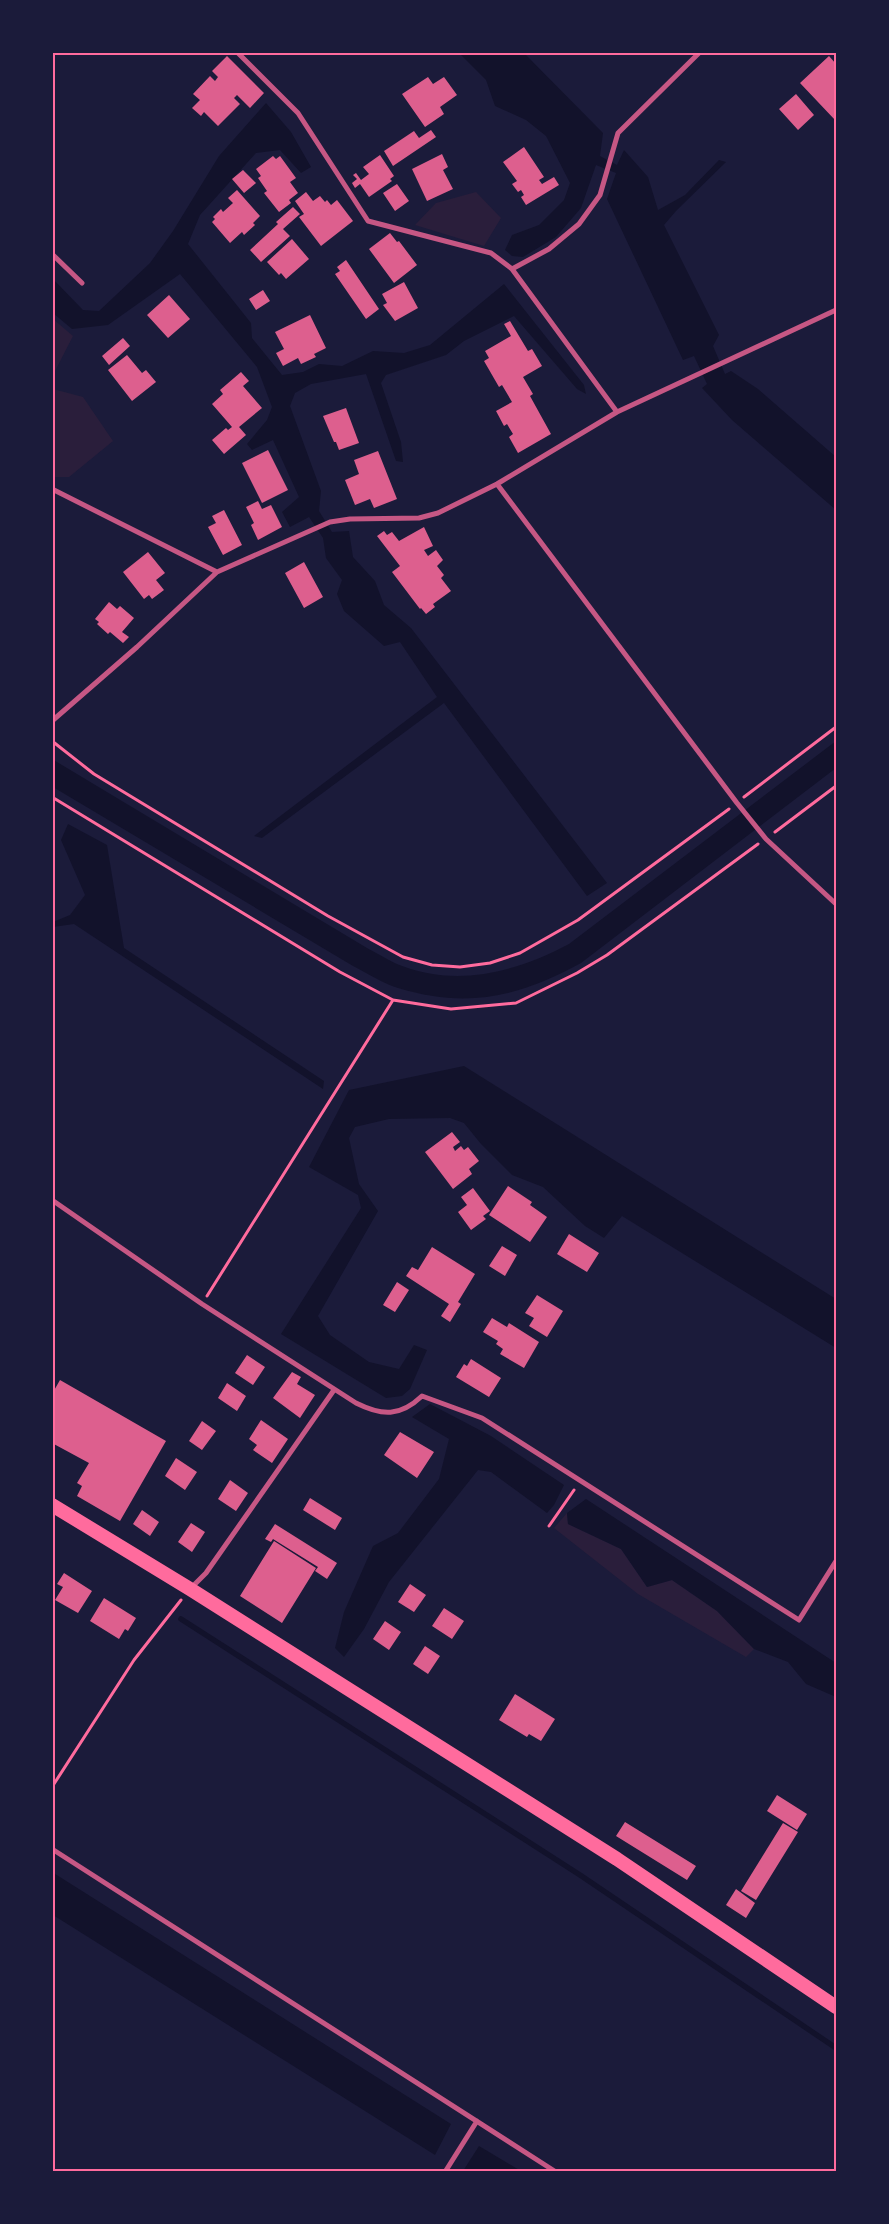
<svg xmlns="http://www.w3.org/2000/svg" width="889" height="2224" viewBox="0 0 889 2224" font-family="Signika,sans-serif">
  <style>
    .green { fill: #2a1e3b }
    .water { fill: #12122b }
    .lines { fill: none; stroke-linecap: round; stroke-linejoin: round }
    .stream { stroke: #12122b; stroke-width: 5.5 }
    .building { fill: #dd5f8e }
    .path { stroke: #ff6b9d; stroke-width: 3 }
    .minor { stroke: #c65784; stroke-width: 5 }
    .trunk { stroke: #ff6b9d; stroke-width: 14 }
    .neatline { fill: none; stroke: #ff6b9d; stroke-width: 2 }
  </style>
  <rect width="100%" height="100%" fill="#1b1b3a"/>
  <path class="green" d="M476,192l25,26 -17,28 -69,-21 21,-22z
    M53,319l20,17 -20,39z
    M53,389l30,8 30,44 -44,36h-16z
    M567,1513l1,11 53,25 26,38 25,-7 45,31 37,38 -8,8 -108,-63 -84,-66z"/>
  <path class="water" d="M459,53h65l79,80 -3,23 17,9 7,-15 24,27 10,33 27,-15 34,-35 7,2 -50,49 -12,14 55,110 -6,11 12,28 6,-3 27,18 78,68v53l-104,-90 -30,-32 5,-4 -13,-28 -11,4 -76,-161 9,-26 -20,-8 -15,43 -25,29 -33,20 -11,-1 -7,-6 7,-15 27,-10 25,-25 6,-17 -24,-47 -20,-16 -31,-14 -9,-26z
    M266,103l25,29 20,35 -10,6 -21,-23 -24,3 -56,62 -12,29 63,79 1,15 30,37 21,-3 16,-8 23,2 31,-15 31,2 26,-8 74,-61 80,101 2,9 -9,-5 -63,-73 -50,25 -18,14 -60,20 -5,8 20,59 2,20 -7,-1 -30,-87 -55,10 -16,9 -5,13 31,85 -2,20 13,21 17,-1 4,26 22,24 9,24 27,23 196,255 -20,13 -143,-193 -182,135 -8,-2 183,-139 -37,-55 -16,4 -40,-35 -7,-17 5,-14 -16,-22 -3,-20 -14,-21 -19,10 -8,-15 17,-15 -26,-57 -21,10 -5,-6 20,-24 5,-13 -15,-40 -77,-93 -72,51 -36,4 -19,-16 -1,-35 31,32 16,1 51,-48 23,-32 46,-75z
    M836,741v27l-255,195c-62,34 -114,46 -183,25 -16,-5 -31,-15 -45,-22l-300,-179 -1,-28 315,189c12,6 25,15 38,19 56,20 113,4 164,-23z
    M68,824l39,21 17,103 200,133 -1,8 -249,-165 -21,3v-5l17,-7 15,-20 -24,-55z
    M464,1066l372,233v49l-214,-132 -18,22 -19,-12 -42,-39 -31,-12 -31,-31 -17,-21 -14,-5 -61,1 -34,8 -6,11 10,46 19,27 -60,105 12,19 39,27 30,7 15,-24 13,5 -17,39 -8,7 -16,2 -105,-64 80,-126 -3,-13 -49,-28 40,-77z
    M430,1404l61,32 73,49 -10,20 -7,8 -56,-41 -13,-2 -89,112 -25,47 -20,28 -9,-9 9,-36 29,-66 25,-13 41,-54 10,-40 -37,-22z
    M586,1499l250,164v34l-30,-13 -18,-22 -34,-13 -37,-38 -45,-31 -25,7 -26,-38 -53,-25 -1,-11z
    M52,1872l399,252 -16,31 -382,-240z
    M479,2146l42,25h-58z"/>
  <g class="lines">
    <path class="stream" d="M181,1619l399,256 256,173"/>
  </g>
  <path class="building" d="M227,56l37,37 -14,15 -13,-13 -3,3 6,6 -22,22 -14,-14 -3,4 -9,-8 8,-8 -7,-6 17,-18 5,5 3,-4 -6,-6z
    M829,56l7,8 -1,56 -35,-37z
    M428,77l5,7 11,-7 13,18 -17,12 4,7 -19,13 -23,-33z
    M796,94l18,21 -16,15 -19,-21z
    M431,130l5,7 -43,29 -9,-15 30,-20 5,7z
    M524,147l20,30 -5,3 3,4 12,-7 5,8 -33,20 -5,-8 3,-2 -3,-5 -3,2 -6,-8 5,-3 -14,-19z
    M442,154l6,13 -5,3 10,19 -26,12 -15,-32z
    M380,155l14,21 -4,3 2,2 -23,16 -9,-13 -5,4 -3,-5 5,-4 -4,-4 3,-2 5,7 8,-6 -6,-7z
    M273,156l3,3 4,-3 16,22 -6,4 8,11 -9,7 2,3 -12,9 -15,-19 3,-2 -9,-13 3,-2 -5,-7z
    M243,170l13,13 -12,10 -12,-14z
    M397,184l12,17 -14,10 -12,-18z
    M237,190l23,26 -7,7 2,2 -11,10 -2,-3 -12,11 -18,-21 3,-3 -2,-2 8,-8 2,3 10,-9 -5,-5z
    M306,192l7,9 7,-5 5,6 2,-2 4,5 6,-5 16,21 -32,25 -22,-29 5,-3 -9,-13z
    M293,207l7,7 -17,15 7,7 -29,26 -11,-12 28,-26 -2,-2z
    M390,233l7,9 2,-1 18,24 -23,18 -25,-34z
    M292,239l17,20 -23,20 -5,-6 -2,2 -12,-13z
    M346,260l33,49 -13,10 -31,-45 5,-3 -3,-4z
    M404,282l14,26 -23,13 -12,-16 4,-2 -5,-9z
    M263,290l7,11 -14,9 -7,-11z
    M169,295l21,24 -22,19 -21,-23z
    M310,315l16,33 -12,6 2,3 -15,7 -3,-6 -15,8 -7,-13 8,-4 -9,-17z
    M510,321l18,30 4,-2 10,17 -19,11 10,17 -3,2 21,38 -33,19 -9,-16 4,-3 -6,-10 -3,2 -8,-15 16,-9 -10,-17 -3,2 -15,-26 5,-3 -4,-7 26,-15 -7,-12z
    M123,338l7,8 -21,19 -7,-9z
    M127,355l15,18 4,-3 10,12 -24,19 -24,-31z
    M241,372l8,9 -6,5 19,22 -23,19 7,8 -22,19 -12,-14 14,-12 2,2 4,-3 -20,-23 11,-10 -3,-4z
    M346,408l13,35 -20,7 -3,-8h-2l-11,-26z
    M268,450l20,40 -26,13 -20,-40z
    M378,451l19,48 -23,9 -4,-9 -15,6 -10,-25 14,-6 -5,-14z
    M258,501l4,8 9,-4 11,22 -24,13 -7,-15 3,-2 -8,-16z
    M224,510l18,35 -19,10 -15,-28 8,-4 -4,-7z
    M424,527l9,19 -9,4 4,6 8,-6 7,10 -6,6 7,9 -3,3 10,13 -18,13 2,3 -9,7 -5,-6 -1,1 -28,-37 8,-6 -23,-30 7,-5 3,4 5,-3 7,9z
    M148,552l17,21 -9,7 8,10 -12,9 -3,-4 -5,4 -21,-27z
    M304,562l19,35 -19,11 -19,-35z
    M109,602l8,7 3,-3 14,12 -12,14 7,5 -6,6 -13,-11 -2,2 -11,-10 2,-2 -4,-3z
    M452,1132l8,10 -7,5 2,4 6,-5 3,4 4,-3 11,14 -10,8 3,5 -19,15 -28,-37z
    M508,1186l24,16 -2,3 17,12 -17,25 -41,-27z
    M473,1188l17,23 -7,5 3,3 -15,11 -13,-18 9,-7 -6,-8z
    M569,1234l30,19 -12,19 -30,-18z
    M502,1246l15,9 -12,21 -16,-10z
    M432,1247l43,27 -17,28 3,2 -11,18 -9,-6 8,-12 -43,-28 6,-9 6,3z
    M397,1282l12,8 -14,22 -12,-7z
    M537,1295l26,16 -16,26 -18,-11 5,-8 -9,-5z
    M492,1318l15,9 2,-4 30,19 -15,26 -24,-14 3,-5 -7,-5 2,-3 -15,-9z
    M247,1355l18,12 -12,18 -18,-12z
    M471,1359l30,19 -12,19 -33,-20 8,-13 3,2z
    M292,1372l9,5 -4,7 18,11 -15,23 -27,-20z
    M60,1380l106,61 -46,80 -43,-25 5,-10 -5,-3 12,-20 -37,-20v-49z
    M227,1383l19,13 -9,15 -19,-13z
    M261,1420l27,19 -16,24 -19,-13 4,-5 -8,-6z
    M202,1421l14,10 -14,19 -13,-9z
    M400,1432l34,20 -17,26 -33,-23z
    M176,1458l21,14 -12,18 -20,-14z
    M230,1480l18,13 -12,18 -18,-12z
    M310,1498l32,20 -7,12 -32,-20z
    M142,1510l17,12 -9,14 -17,-12z
    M191,1523l14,9 -13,20 -14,-10z
    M275,1524l62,39 -10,16 -12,-8 3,-4 -45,-28 -2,3 -6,-3z
    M274,1541l42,27 -34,55 -42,-27z
    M64,1573l28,18 -14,22 -23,-13 8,-13 -6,-3z
    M410,1584l16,11 -12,17 -16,-10z
    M104,1598l32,20 -8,13 -3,-2 -6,10 -29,-18z
    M444,1608l20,13 -12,18 -20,-13z
    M385,1621l16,11 -12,18 -16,-11z
    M425,1646l15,10 -12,18 -15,-10z
    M515,1694l40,25 -14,22 -12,-7 -2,3 -28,-17z
    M777,1795l30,19 -10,16 -30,-19z
    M625,1822l71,44 -9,14 -71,-44z
    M783,1823l15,9 -42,68 -15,-9z
    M736,1889l19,14 -9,15 -20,-13z"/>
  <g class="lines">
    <path class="path" d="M52,741l42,33 234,142 75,41 29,8 28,2 30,-4 30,-10 58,-33 151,-111
      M52,797l288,175 53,28
      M744,797l92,-70
      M775,832l61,-46
      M207,1296l186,-296 58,9 65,-6 61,-30 30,-18 151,-111
      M549,1526l25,-36
      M52,1787l82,-127 47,-60"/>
    <path class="minor" d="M237,52l61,61 70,108 123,32 21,16 37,-20 30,-25 21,-29 18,-62 82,-81
      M52,254l30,29
      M512,269l105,143
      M497,484l240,319 29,36 70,65
      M52,489l165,83 113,-50 20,-3 69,-1 19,-5 59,-29 120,-72 219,-102
      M52,721l85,-74 80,-75
      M52,1200l150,104 154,99c26,13 44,14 66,-7l60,22 317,202 37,-59
      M190,1589l16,-16 128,-183
      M52,1849l504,323
      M445,2172l32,-51"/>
    <path class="trunk" d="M52,1505l138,84 427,270 219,148"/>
  </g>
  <rect width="889" height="2224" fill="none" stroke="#1b1b3a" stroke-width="108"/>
  <rect x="54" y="54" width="781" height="2116" class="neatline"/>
</svg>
